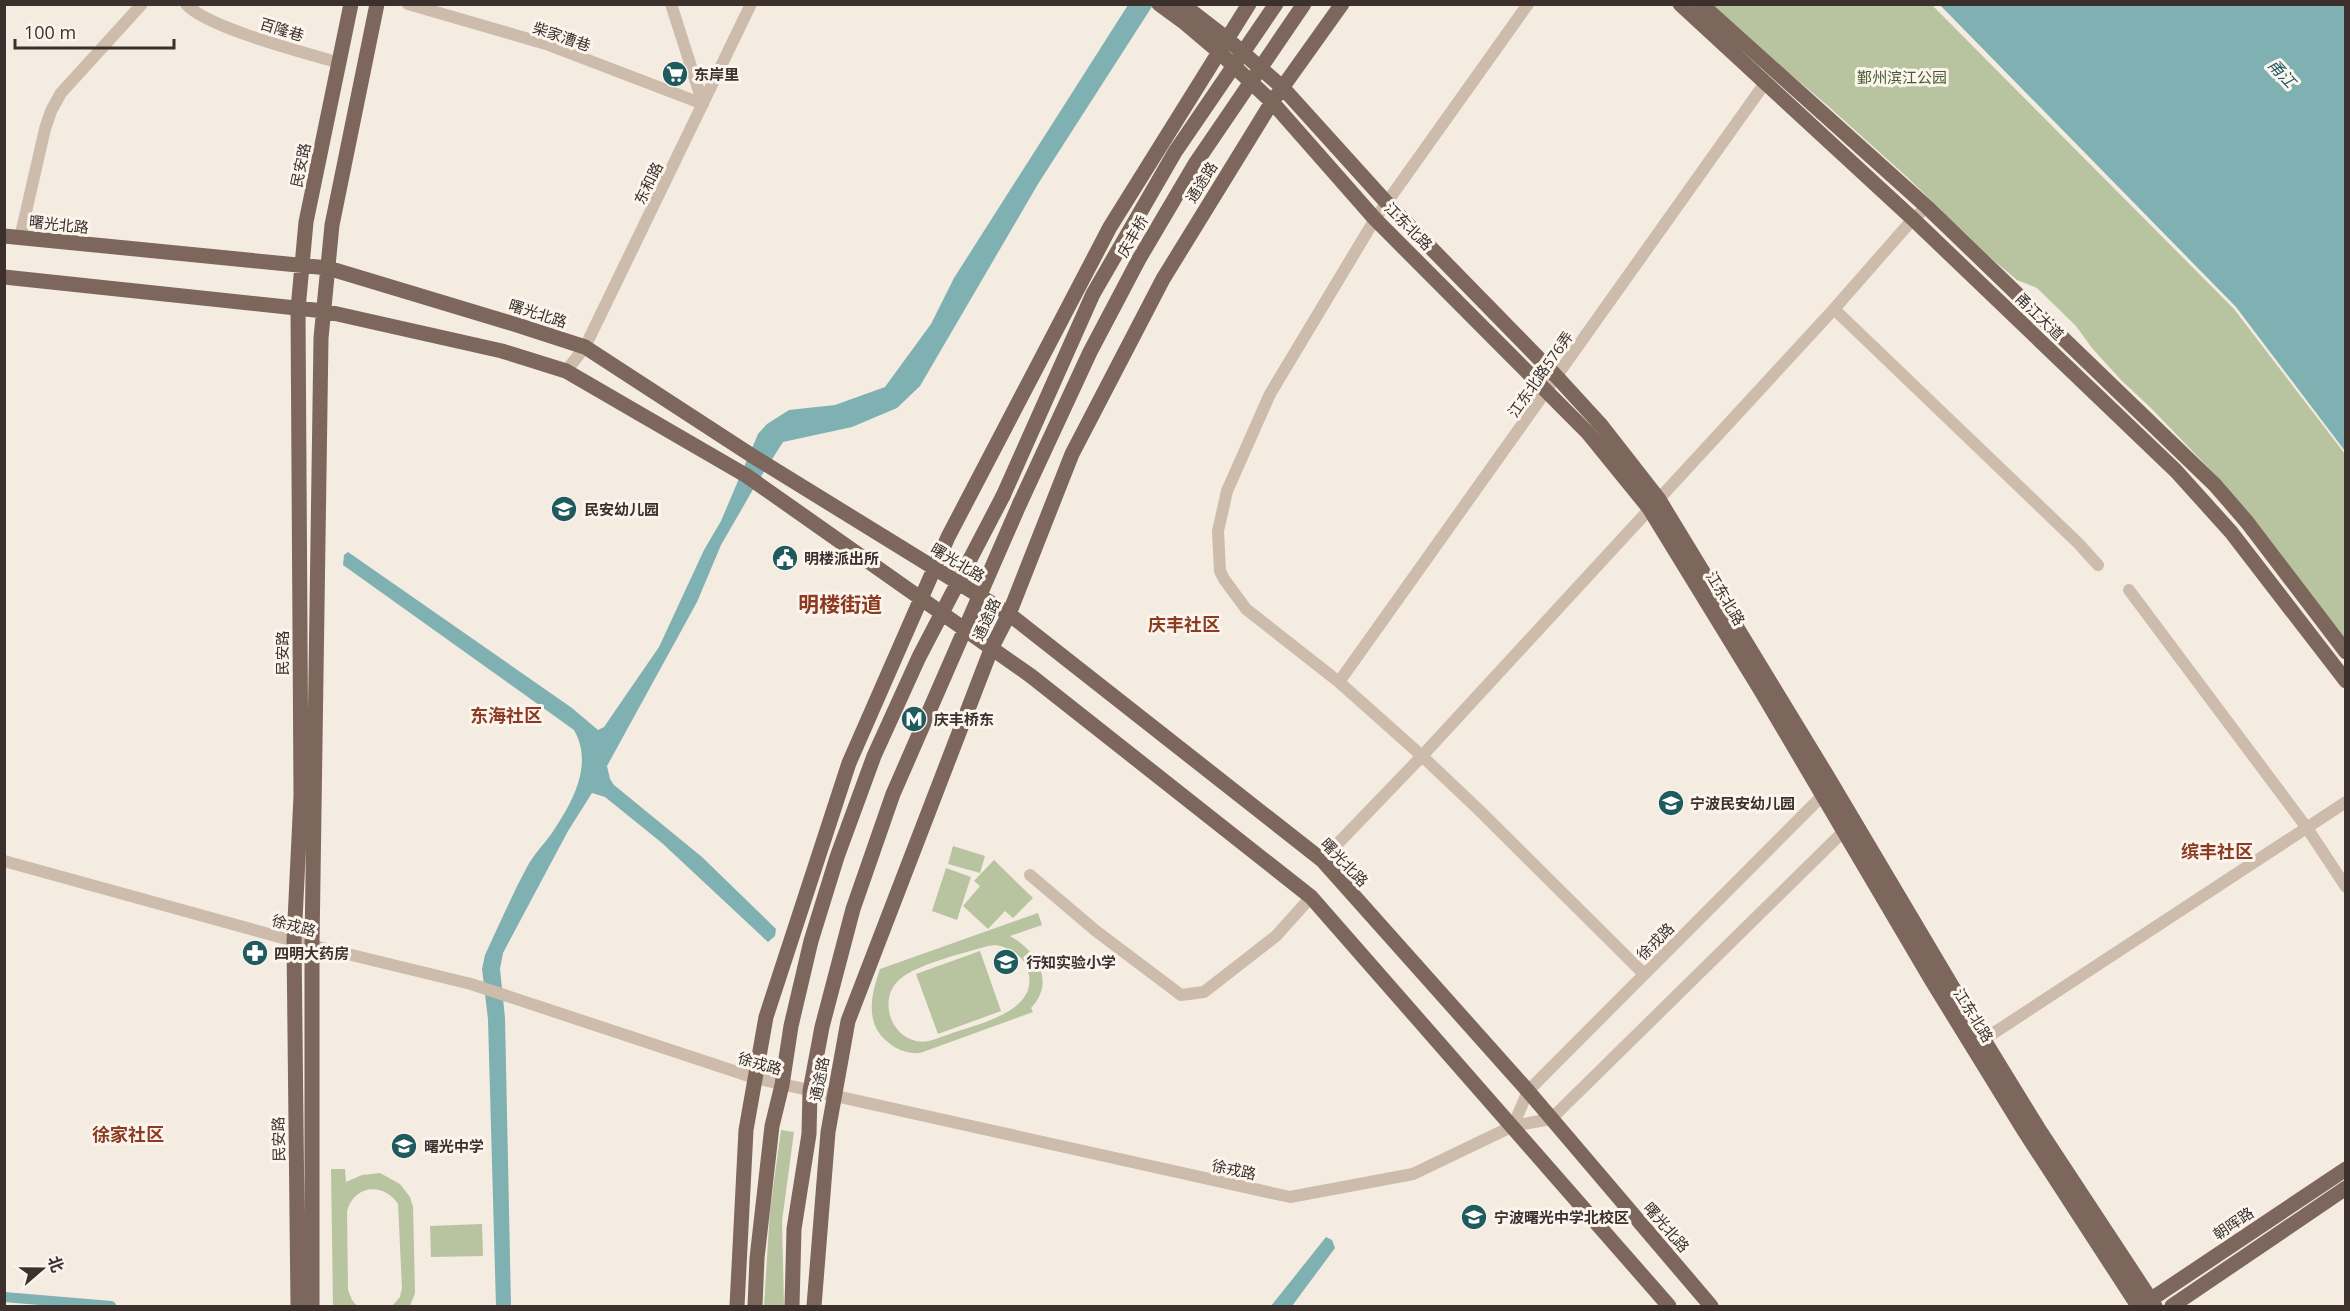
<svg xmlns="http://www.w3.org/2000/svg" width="2350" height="1311" viewBox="0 0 2350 1311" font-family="'Open Sans','Noto Sans SC',sans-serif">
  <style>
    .green { fill: #b8c4a0; fill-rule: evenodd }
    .water { fill: #7fb0b2 }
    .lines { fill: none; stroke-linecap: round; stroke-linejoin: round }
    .canal { stroke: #7fb0b2; stroke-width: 10 }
    .minor { stroke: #cdbbac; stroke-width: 12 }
    .major { stroke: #7d675c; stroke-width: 15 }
    .major-bridge { stroke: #7d675c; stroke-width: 15 }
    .labels { text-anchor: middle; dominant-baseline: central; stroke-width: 6; stroke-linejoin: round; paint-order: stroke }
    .street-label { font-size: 15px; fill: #3b302b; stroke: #fbf5ee }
    .poi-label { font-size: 15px; font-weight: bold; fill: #3b302b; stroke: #fbf5ee; text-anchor: start }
    .park-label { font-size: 15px; fill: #4a5a2e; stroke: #fbf5ee }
    .water-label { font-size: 16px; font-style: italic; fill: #1f5a5e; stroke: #fbf5ee }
    .quarter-label { font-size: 18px; font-weight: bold; fill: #8c3b22; stroke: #fbf5ee }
    .district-label { font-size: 21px; font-weight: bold; fill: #8c3b22; stroke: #fbf5ee }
  </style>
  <rect width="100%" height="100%" fill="#f4ebe1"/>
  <path class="green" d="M1713,5h219l302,304 111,145v187l-121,-157 -73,-76 -30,-28 -29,-32 -16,-22 -39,-38 -20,-8 -25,-21 -85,-82 -80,-72 -98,-83z
    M953,846l32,10 -5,17 -32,-9z
    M994,860l39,38 -20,20 -8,-7 -17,18 -25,-23 17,-20 -6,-5z
    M946,868l25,9 -14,43 -25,-9z
    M1038,913l4,12 -32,11c27,15 46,46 21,72l2,4 -113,41c-11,1 -23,-3 -31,-10 -25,-19 -18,-48 -9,-74zM996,945c13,3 26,9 31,23 16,44 -51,56 -80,67 -10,3 -20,9 -31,6 -27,-6 -37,-43 -17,-61 17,-16 66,-27 89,-34z
    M980,951l21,60 -63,23 -22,-60z
    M781,1130l13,2 -12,89 2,85h-20l6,-96z
    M331,1169h14l1,13 16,-7 18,-2 20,11 10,13 3,10 2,86 -5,13h-18l8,-9 2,-9 -4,-84c-14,-22 -44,-19 -51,7l1,79 4,10 5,6h-24z
    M482,1224l1,32 -52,1 -1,-31z"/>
  <path class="water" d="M1128,5h25l-115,179 -118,202 -23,22 -45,19 -69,15 -28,44 -34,59 -24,57 -90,164 3,13 4,6 88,72 69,67 5,5 -1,7 -7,6 -106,-99 -57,-46 -13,-4 -24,38 -65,122 -3,16 5,49 6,288h-15l-8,-287 -6,-50 3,-14c14,-30 27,-60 42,-88 7,-13 17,-23 25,-34 20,-30 42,-68 22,-103l-231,-165 1,-10 4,-3 224,156 26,22 6,-3 55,-80 45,-97 17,-29 37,-87 9,-10 22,-14 46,-5 50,-18 46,-63 23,-46z
    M1940,5h405v446l-109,-144z
    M1326,1237l6,3 3,8 -43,58h-21z"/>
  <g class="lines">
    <path class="canal" d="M4,1297l107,9"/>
    <path class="minor" d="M186,4c21,24 120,49 154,59
      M408,4l138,40 157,60
      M671,4l32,100
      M1528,4l-153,215 -105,175 -43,97 -9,40 2,40 4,8 22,30 93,73 83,74 58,55 164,163
      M20,238l25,-109 6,-18 10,-18 81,-89
      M1834,309l244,234 20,22
      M566,371l19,-24 166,-343
      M2129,590l178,238 39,59
      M1339,682l426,-599
      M1322,860l100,-104 412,-447 79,-90 14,-12
      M4,861l290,80 177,43 284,94 535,119 123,-23 100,-48 38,-7 298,-293
      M1030,875l66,56 85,64 23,-3 72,-56 35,-39
      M1977,1044l369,-242
      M1513,1126l15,-35 300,-301"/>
    <path class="major" d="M1159,4l26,19 33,28 54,51 103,117 213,214 61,75 111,181 172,292 93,151 113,174
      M1182,4l44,34 57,50 104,115 170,174 44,48 57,73 168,276 158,266 54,88 117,178
      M1680,4l233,215 263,252 55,61 115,149
      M1701,4l226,203 288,278 32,37 99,130
      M4,236l324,32 186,56 71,23 166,108 258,159 313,246 206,231 183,215
      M4,277l320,34 178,40 64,20 181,105 284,200 280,221 358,409
      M2144,1304l202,-135
      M298,1306l-4,-365 7,-145 -3,-487 8,-87 45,-218
      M312,1306v-361l9,-607 11,-113 45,-221
      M737,1306l9,-176 20,-113 83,-254 99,-226 162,-310 139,-223
      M755,1306l2,-48 15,-132 10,-41 9,-59 20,-85 26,-84 37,-101 45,-99 84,-161
      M792,1306l2,-77 15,-95 1,-43 12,-64 31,-118 40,-115 127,-291
      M814,1306l14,-174 20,-111 144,-374 17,-33 63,-160 91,-175 109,-177 70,-98
      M2172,1306l174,-118"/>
    <path class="major-bridge" d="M1003,496l90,-202 82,-142 101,-148
      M1020,503l70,-151 49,-93 56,-95 109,-160"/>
  </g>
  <defs>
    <g id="supermarket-disc" transform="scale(1.35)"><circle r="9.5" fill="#1f5a5e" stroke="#fbf5ee"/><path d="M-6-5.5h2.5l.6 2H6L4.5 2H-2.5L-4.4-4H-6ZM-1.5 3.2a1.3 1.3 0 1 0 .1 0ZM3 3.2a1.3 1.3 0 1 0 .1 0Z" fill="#fff"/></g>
    <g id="school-disc" transform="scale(1.35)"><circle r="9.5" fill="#1f5a5e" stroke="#fbf5ee"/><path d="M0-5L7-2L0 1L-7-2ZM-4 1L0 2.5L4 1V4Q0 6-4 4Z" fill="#fff"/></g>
    <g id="civic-disc" transform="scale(1.35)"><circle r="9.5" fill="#1f5a5e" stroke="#fbf5ee"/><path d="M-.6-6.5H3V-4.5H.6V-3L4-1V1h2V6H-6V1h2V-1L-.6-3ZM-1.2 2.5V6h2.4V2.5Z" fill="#fff"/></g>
    <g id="metro-disc" transform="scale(1.35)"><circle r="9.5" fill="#1f5a5e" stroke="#fbf5ee"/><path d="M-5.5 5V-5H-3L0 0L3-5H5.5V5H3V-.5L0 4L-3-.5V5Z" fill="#fff"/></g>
    <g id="pharmacy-disc" transform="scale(1.35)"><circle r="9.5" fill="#1f5a5e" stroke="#fbf5ee"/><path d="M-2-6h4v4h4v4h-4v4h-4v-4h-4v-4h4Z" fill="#fff"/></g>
  </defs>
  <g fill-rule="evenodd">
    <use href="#supermarket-disc" x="675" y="74"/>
    <use href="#school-disc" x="564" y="509"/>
    <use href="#civic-disc" x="785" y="558"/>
    <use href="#metro-disc" x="914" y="719"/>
    <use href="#school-disc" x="1671" y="803"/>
    <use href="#pharmacy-disc" x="255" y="953"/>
    <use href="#school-disc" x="1006" y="962"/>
    <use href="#school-disc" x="404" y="1146"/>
    <use href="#school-disc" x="1474" y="1217"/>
  </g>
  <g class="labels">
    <g class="street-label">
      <text transform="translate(282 29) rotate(17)">百隆巷</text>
      <text transform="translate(562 36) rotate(19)">柴家漕巷</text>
      <text transform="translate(300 165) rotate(-78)">民安路</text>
      <text transform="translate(1201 182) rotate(-58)">通途路</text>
      <text transform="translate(648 183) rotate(-64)">东和路</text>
      <text transform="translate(59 224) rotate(6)">曙光北路</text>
      <text transform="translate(1409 226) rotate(45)">江东北路</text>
      <text transform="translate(1132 236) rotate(-60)">庆丰桥</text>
      <text transform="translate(538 313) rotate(18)">曙光北路</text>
      <text transform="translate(2040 316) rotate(44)">甬江大道</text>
      <text transform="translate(1540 374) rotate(-55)">江东北路576弄</text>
      <text transform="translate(958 562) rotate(31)">曙光北路</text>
      <text transform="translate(1726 598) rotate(59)">江东北路</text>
      <text transform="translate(986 619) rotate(-65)">通途路</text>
      <text transform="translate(282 653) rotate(-90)">民安路</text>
      <text transform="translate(1345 862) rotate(46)">曙光北路</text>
      <text transform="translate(294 925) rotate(15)">徐戎路</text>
      <text transform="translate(1655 941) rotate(-45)">徐戎路</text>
      <text transform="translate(1974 1015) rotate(58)">江东北路</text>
      <text transform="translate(760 1063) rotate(16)">徐戎路</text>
      <text transform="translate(819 1079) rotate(-79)">通途路</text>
      <text transform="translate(278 1139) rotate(-91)">民安路</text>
      <text transform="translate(1234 1169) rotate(12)">徐戎路</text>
      <text transform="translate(2233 1223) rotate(-34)">朝晖路</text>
      <text transform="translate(1667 1227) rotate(49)">曙光北路</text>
    </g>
    <g class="poi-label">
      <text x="694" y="74">东岸里</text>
      <text x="584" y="509">民安幼儿园</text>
      <text x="804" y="558">明楼派出所</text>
      <text x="934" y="719">庆丰桥东</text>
      <text x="1690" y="803">宁波民安幼儿园</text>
      <text x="274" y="953">四明大药房</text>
      <text x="1026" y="962">行知实验小学</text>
      <text x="424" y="1146">曙光中学</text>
      <text x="1494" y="1217">宁波曙光中学北校区</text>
    </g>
    <g class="park-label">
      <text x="1902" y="77">鄞州滨江公园</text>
    </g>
    <g class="water-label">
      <text transform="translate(2282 73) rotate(47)">甬江</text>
    </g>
    <g class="quarter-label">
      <text x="1184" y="624">庆丰社区</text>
      <text x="506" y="715">东海社区</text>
      <text x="2217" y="851">缤丰社区</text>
      <text x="128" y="1134">徐家社区</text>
    </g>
    <g class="district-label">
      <text x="840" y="604">明楼街道</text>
    </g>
  </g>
  <rect width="2350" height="1311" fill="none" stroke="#3b302b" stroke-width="12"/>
  <g transform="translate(42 1269) rotate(70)" stroke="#fbf5ee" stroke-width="4.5" paint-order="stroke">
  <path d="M0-4.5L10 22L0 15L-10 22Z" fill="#3b302b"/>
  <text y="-9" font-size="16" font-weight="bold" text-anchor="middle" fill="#3b302b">北</text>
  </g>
  <path d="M15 39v9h159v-9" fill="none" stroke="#3b302b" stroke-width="3"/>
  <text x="24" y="39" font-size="18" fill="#3b302b" stroke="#fbf5ee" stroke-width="4.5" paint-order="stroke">100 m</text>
</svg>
